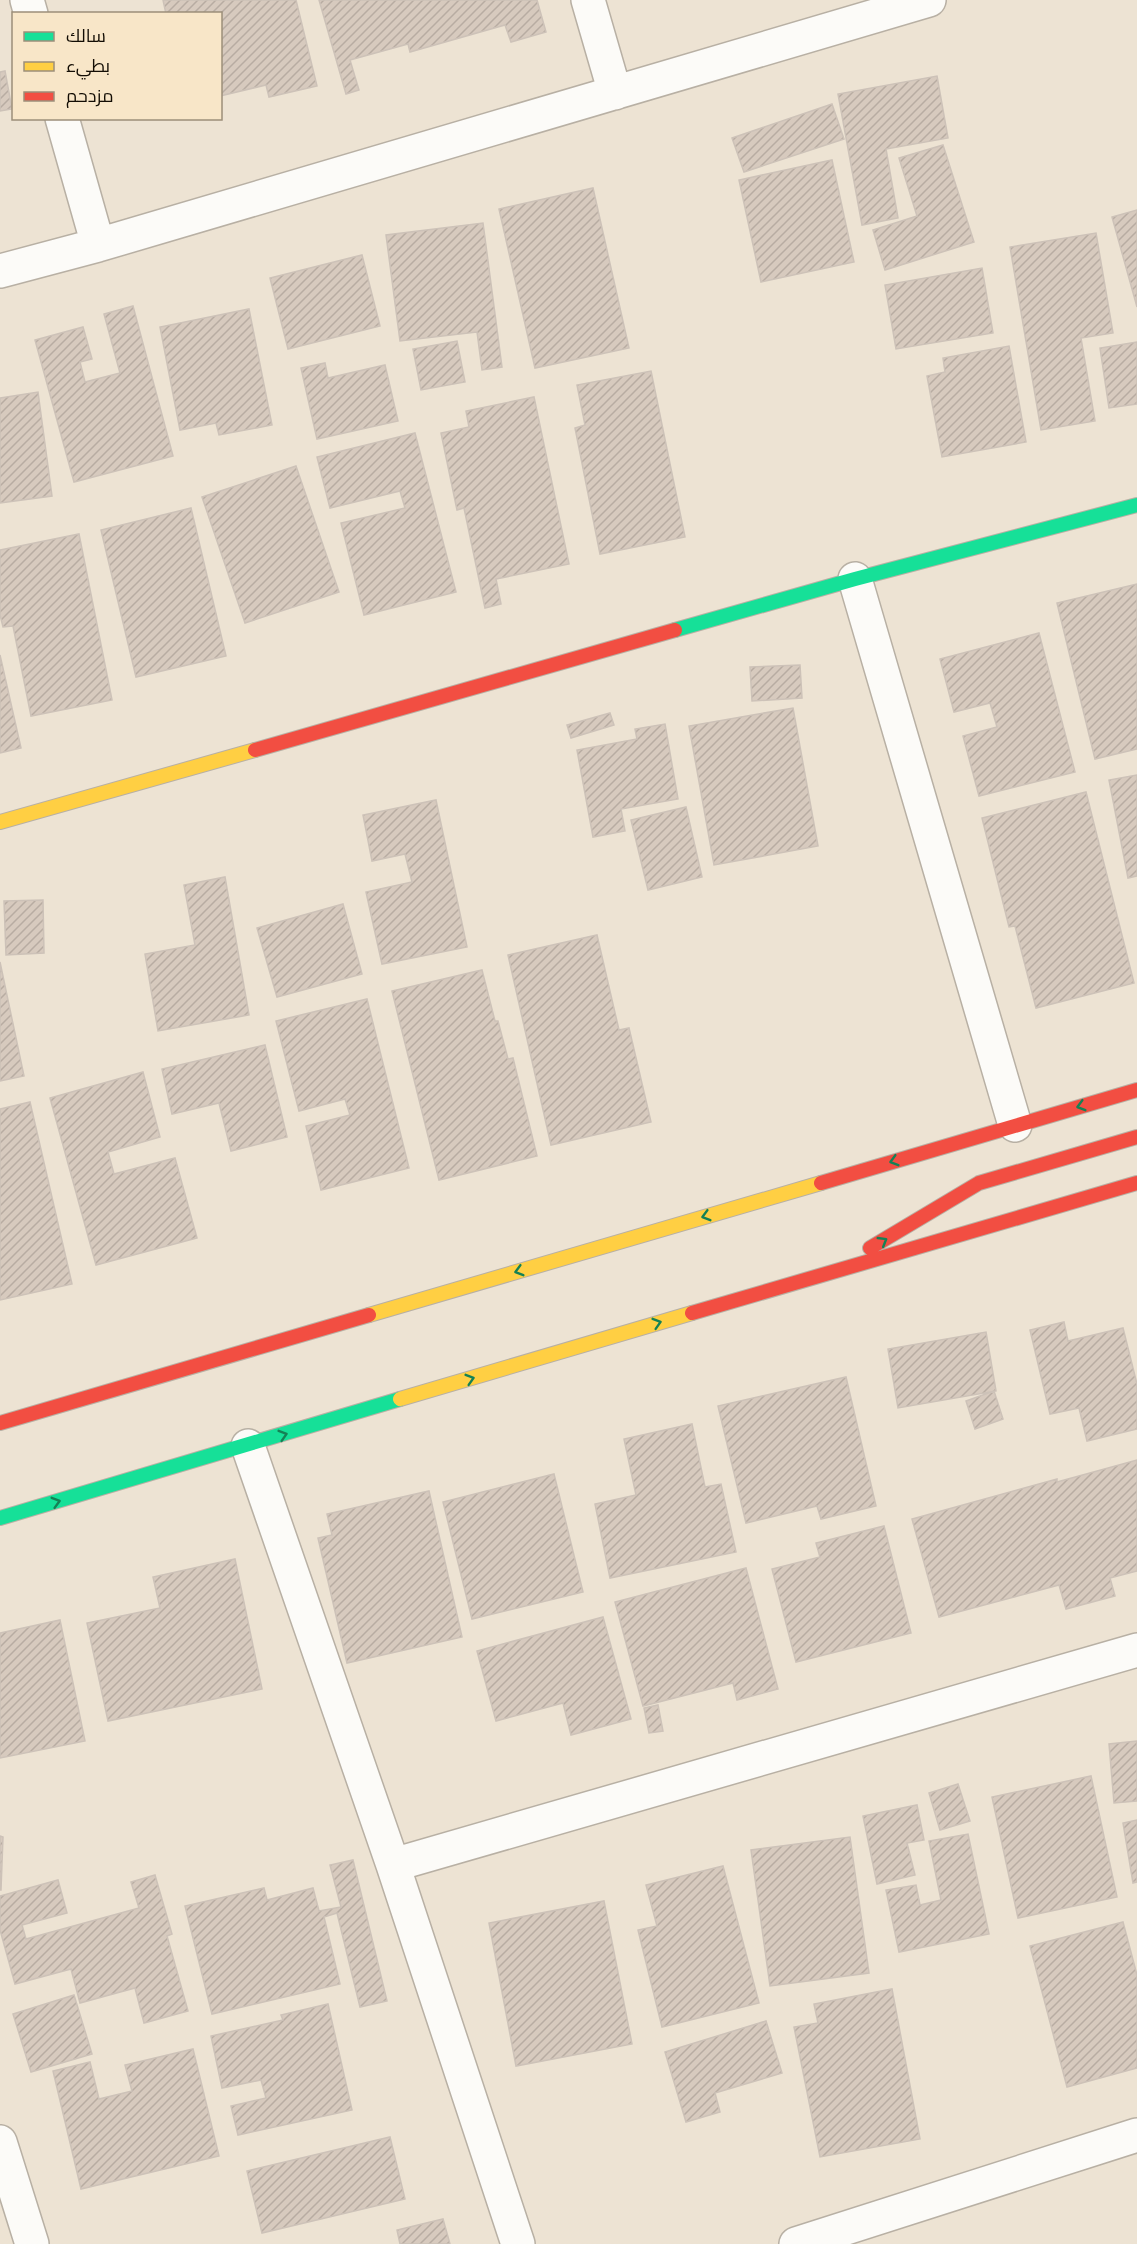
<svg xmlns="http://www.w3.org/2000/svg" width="1137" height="2244" viewBox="0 0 1137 2244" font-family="Commissioner,Cairo,sans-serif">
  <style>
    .building { fill: url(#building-hatch); stroke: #cdc2b8; stroke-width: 1.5 }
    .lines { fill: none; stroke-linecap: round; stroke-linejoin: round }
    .street-casing { stroke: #b8b0a4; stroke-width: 36 }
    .fast-casing { stroke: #b8b0a4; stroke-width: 16 }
    .slow-casing { stroke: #b8b0a4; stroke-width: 16 }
    .jam-casing { stroke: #b8b0a4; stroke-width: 16 }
    .street { stroke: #fcfbf8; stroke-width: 33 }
    .fast { stroke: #16e098; stroke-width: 14 }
    .slow { stroke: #ffcf43; stroke-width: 14 }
    .jam { stroke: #f24e42; stroke-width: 14 }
    .oneway { stroke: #158155 }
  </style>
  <defs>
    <pattern id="building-hatch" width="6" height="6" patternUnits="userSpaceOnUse" patternTransform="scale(1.5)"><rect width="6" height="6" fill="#d7cabe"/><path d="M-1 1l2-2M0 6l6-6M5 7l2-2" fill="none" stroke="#b8aca2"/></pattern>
  </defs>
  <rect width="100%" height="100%" fill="#ede3d3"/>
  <path class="building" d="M163,0h133l21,86 -48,11 -3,-12 -46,11v-82h-54z
    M319,0h218l9,32 -35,10 -6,-17 -95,27 -2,-8 -58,16 9,30 -13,4z
    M5,71l7,38 -12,2v-39z
    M937,76l11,62 -62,11 12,69 -36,7 -24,-131z
    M832,104l12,35 -100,33 -12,-34z
    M943,145l31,97 -89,28 -12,-40 44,-14 -18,-58z
    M832,160l22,102 -93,20 -22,-102z
    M593,188l36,160 -94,20 -36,-159z
    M1137,210v97l-25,-90z
    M483,223l19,144 -20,3 -5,-38 -77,9 -14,-106z
    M1096,233l17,100 -32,5 14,83 -54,9 -31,-183z
    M362,255l18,71 -92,23 -18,-71z
    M982,268l11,65 -97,16 -11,-64z
    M133,306l40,150 -99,26 -39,-142 48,-13 9,32 -12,3 5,20 35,-9 -16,-59z
    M249,309l23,116 -53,10 -3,-12 -36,7 -20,-103z
    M457,341l8,41 -44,8 -8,-41z
    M1137,342v62l-28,4 -9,-60z
    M1009,346l17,96 -84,15 -15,-81 18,-4 -2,-14z
    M325,363l3,15 57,-13 13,56 -81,18 -16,-71z
    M651,371l34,166 -85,17 -25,-126 10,-3 -8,-40z
    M38,392l14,104 -52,7v-105z
    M534,397l35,167 -73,15 5,25 -16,4 -21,-100 -7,2 -16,-77 28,-6 -3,-16z
    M415,433l41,159 -92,23 -23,-92 64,-15 -5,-17 -70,17 -13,-51z
    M296,466l43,126 -94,31 -43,-126z
    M191,508l35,148 -90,21 -35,-147z
    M79,534l33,166 -81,16 -18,-90 -10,1 -3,-12v-65z
    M1137,584v165l-42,10 -38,-156z
    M1039,633l36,139 -96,24 -16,-60 34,-9 -7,-24 -36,9 -14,-53z
    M0,655l21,93 -21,5z
    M800,665l2,33 -50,3 -2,-34z
    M793,708l25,138 -104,19 -25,-139z
    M610,713l4,12 -43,13 -4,-13z
    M665,724l13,75 -57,10 4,22 -32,6 -16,-87 60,-11 -2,-10z
    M1137,775v101l-9,2 -19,-98z
    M1086,792l48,191 -98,25 -21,-82 -6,1 -27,-109z
    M436,800l31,147 -85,17 -16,-72 46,-10 -7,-28 -33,7 -9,-46z
    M686,807l16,70 -54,13 -17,-70z
    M225,877l24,138 -91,16 -13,-77 50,-9 -11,-60z
    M43,900l1,53 -38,2 -2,-54z
    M343,904l19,70 -85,23 -20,-69z
    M597,935l22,95 10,-2 22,94 -100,23 -43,-190z
    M0,962l24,114 -24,5z
    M482,970l13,51h3l10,38 5,-1 24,98 -98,24 -47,-189z
    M367,999l42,169 -88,22 -15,-64 44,-11 -5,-16 -46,12 -23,-90z
    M265,1045l22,92 -56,14 -12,-48 -47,11 -10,-45z
    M143,1072l17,65 -52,15 6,22 61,-16 22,80 -101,27 -46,-167z
    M30,1102l42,182 -72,16v-191z
    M1064,1322l4,19 55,-13 14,56v45l-50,12 -8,-33 -29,6 -20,-84z
    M986,1332l10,59 -98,17 -10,-59z
    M846,1377l30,129 -55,13 -4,-13 -71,17 -28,-117z
    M994,1391l9,28 -28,10 -9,-28z
    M692,1424l13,63 16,-3 15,68 -126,26 -15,-74 41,-9 -12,-56z
    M1137,1460v111l-27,7 5,18 -49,13 -7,-24 -120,32 -27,-98 145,-40v3z
    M554,1474l29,118 -111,27 -29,-117z
    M429,1491l33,146 -115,26 -29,-125 14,-3 -5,-21z
    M884,1526l27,107 -115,29 -24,-93 48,-12 -4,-14z
    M235,1559l27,130 -154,32 -21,-98 73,-15 -7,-31z
    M746,1568l32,121 -41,11 -4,-17 -90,23 -28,-104z
    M603,1617l28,102 -60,16 -8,-32 -67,18 -19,-70z
    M60,1620l25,121 -85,17v-125z
    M658,1705l5,26 -14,2 -5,-25z
    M1137,1741v60l-23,2 -5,-59z
    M1091,1776l26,121 -99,21 -26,-121z
    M958,1784l12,37 -30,9 -11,-37z
    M917,1805l7,35 -17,3 8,32 -38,9 -14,-68z
    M1137,1820v62l-4,1 -10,-60z
    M968,1834l21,100 -90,18 -13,-62 30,-5 4,20 21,-5 -12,-59z
    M0,1836l3,1 -2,53h-1z
    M850,1837l19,136 -99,13 -19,-136z
    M353,1860l34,141 -27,6 -23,-94 -13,4 16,67 -128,30 -27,-108 79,-18 3,12 46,-12 6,23 22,-4 -11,-42z
    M723,1866l36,137 -97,24 -24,-97 19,-4 -11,-41z
    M155,1875l17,59 -5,2 21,75 -44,12 -9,-35 -55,15 -9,-34 -56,15 -15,-54v-34l58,-16 9,33 -45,12 4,14 113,-31 -8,-26z
    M604,1901l28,143 -116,22 -27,-143z
    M1123,1922l14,53v93l-70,19 -37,-141z
    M892,1989l28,150 -100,18 -26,-130 24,-4 -4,-19z
    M74,1995l18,59 -61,18 -18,-58z
    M328,2004l24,106 -114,25 -7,-29 35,-8 -5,-18 -39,8 -11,-52 72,-16 -2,-5z
    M766,2021l16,52 -67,20 5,19 -34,10 -21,-70z
    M193,2049l26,107 -138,33 -28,-118 37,-9 9,37 33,-8 -7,-26z
    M390,2137l15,62 -143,34 -15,-62z
    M443,2219l7,25h-50l-3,-14z"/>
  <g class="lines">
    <g class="street-casing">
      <path id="street" d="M27,0l4,14
        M588,0l27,93
        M62,118l36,127
        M0,271l98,-26 831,-245
        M855,579l160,546
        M248,1446l145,419
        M0,2142l32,102
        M518,2244l-125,-379 744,-215
        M796,2244l341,-109"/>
    </g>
    <g class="fast-casing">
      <path id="fast" d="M675,630l180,-51 282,-74
        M0,1518l400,-119"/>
    </g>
    <g class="slow-casing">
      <path id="slow" d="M0,822l255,-72
        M369,1315l452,-132
        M400,1399l292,-86"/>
    </g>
    <g class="jam-casing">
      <path id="jam" d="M255,750l420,-120
        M821,1183l316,-93
        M870,1248l109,-65 158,-46
        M692,1313l445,-130
        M0,1423l369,-108"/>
    </g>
    <use href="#street" class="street"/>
    <use href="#fast" class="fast"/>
    <use href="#slow" class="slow"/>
    <use href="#jam" class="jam"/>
  </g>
  <defs><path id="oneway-chevron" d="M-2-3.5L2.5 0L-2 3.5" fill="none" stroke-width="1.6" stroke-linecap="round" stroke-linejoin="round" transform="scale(1.5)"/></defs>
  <g class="oneway">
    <use href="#oneway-chevron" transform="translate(1081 1106) rotate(164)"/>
    <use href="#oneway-chevron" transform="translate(894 1161) rotate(164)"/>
    <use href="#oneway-chevron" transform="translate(706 1216) rotate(164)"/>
    <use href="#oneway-chevron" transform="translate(883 1241) rotate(-31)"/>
    <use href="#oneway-chevron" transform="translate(519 1271) rotate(164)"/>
    <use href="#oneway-chevron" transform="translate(657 1323) rotate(-17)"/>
    <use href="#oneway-chevron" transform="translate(470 1379) rotate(-17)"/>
    <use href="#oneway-chevron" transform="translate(283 1435) rotate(-17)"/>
    <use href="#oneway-chevron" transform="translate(56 1502) rotate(-16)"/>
  </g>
  <rect x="12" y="12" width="210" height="108" fill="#f8e6c8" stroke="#9c8f7a" stroke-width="1.5"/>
  <rect x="24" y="32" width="30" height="9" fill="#16e098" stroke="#9c8f7a" stroke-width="1.5"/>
  <text x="66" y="42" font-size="18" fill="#130d04">سالك</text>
  <rect x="24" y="62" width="30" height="9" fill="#ffcf43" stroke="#9c8f7a" stroke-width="1.5"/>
  <text x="66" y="72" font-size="18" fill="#130d04">بطيء</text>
  <rect x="24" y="92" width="30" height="9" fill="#f24e42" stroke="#9c8f7a" stroke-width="1.5"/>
  <text x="66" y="102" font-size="18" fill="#130d04">مزدحم</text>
</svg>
